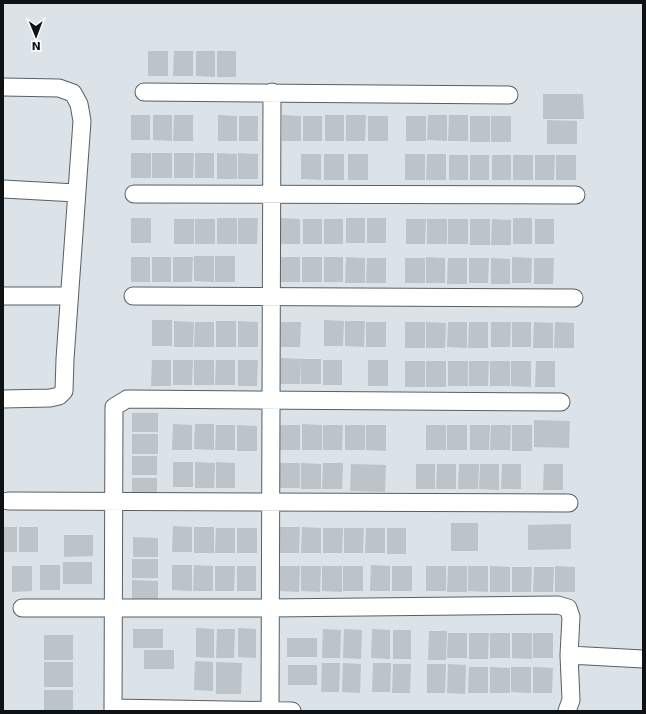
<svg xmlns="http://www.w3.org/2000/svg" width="646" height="714" viewBox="0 0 646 714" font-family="'DejaVu Sans',sans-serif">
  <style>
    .building { fill: #bcc4ca }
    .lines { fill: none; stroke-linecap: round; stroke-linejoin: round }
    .minor-casing { stroke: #585f64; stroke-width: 19 }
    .minor { stroke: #fff; stroke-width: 17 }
  </style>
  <rect width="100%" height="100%" fill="#dbe3e9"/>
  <path class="building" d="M148,51h20v25h-20z
    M174,51h19v25h-20z
    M196,51h19v26l-19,-1z
    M217,51h19v26h-19z
    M543,94h40l1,25h-41z
    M131,115h19v25h-19z
    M153,115h19v26l-19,-1z
    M174,115h19v26h-20z
    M218,115l19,1v25h-19z
    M282,115l19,1v25h-19z
    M325,115h19v26h-19z
    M346,115h20l-1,26h-19z
    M428,115h19v26l-20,-1z
    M449,115h19v26h-20z
    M239,116h19v25h-19z
    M303,116h19v25h-19z
    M368,116h20v25h-20z
    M406,116h20v25h-20z
    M470,116h20v26h-20z
    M491,116h20v26h-20z
    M547,120l30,1v23h-30z
    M131,153h20v25h-20z
    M152,153h20v25h-20z
    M174,153h20l-1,25h-19z
    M195,153h19v25h-19z
    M217,153l20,1v25h-20z
    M238,153l20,1v25h-20z
    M301,154h20v26l-20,-1z
    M324,154h20v26h-20z
    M348,154h20v26h-20z
    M405,154h20v26h-20z
    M427,154h19v26h-20z
    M449,155h19v25h-19z
    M470,155h19v25h-19z
    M492,155h19v25h-19z
    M513,155h20v25h-20z
    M535,155h20l-1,25h-19z
    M556,155h20v25h-20z
    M131,218h20v25h-20z
    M217,218h20v26h-20z
    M238,218h20l-1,26h-19z
    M281,218l19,1v25h-19z
    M346,218h19v25h-19z
    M367,218h19v25h-19z
    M513,218h19v26h-19z
    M174,219h20v25h-20z
    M195,219h20v25h-20z
    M303,219h19v25h-19z
    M324,219h19v25h-19z
    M406,219h20l-1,25h-19z
    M427,219h20v25h-20z
    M448,219h20v25h-20z
    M470,219h20v26h-20z
    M492,219l19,1v25h-20z
    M535,219h19v25h-19z
    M194,256h20v26l-20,-1z
    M215,256h20v26h-20z
    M131,257h19v25h-19z
    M152,257h19v25h-19z
    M173,257h20l-1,25h-19z
    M281,257h19v25h-20z
    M302,257h20v25h-20z
    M324,257h19v25h-19z
    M346,257l19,1v25h-20z
    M426,257l19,1v25h-19z
    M512,257l20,1 -1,25h-19z
    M367,258h19v25h-20z
    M405,258h20v25h-20z
    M448,258h19v26h-20z
    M469,258h20l-1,25h-19z
    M491,258l19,1v25h-19z
    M534,258h20l-1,26h-19z
    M152,320h20v26h-20z
    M324,320l20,1 -1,25h-19z
    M174,321l20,1 -1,25h-19z
    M216,321h20v26h-20z
    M238,321l20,1v25h-20z
    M345,321h20l-1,26 -19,-1z
    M195,322h19v25h-20z
    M281,322h20l-1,25h-19z
    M366,322h20v25h-20z
    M405,322h20v26h-20z
    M426,322l20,1 -1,25h-19z
    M448,322h19v26l-20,-1z
    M469,322h19v26h-20z
    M491,322h20l-1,25h-19z
    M512,322h19v25h-19z
    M534,322l19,1v25h-20z
    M555,322l19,1v25h-20z
    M281,358l20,1 -1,25h-20z
    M301,359h20v25h-20z
    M152,360h19v26h-20z
    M173,360h20l-1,25h-19z
    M194,360h20v25h-20z
    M216,360h19v25h-20z
    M238,360h20l-1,26h-19z
    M323,360h19v25h-19z
    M368,360h20v26h-20z
    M405,361h20v26h-20z
    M426,361h20v26h-20z
    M448,361h20v25h-20z
    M469,361h20l-1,25h-19z
    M490,361h20v25h-20z
    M511,361h20v26l-20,-1z
    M536,361h19v26h-20z
    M132,413h26v19h-26z
    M534,420l36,1 -1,27 -35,-1z
    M173,424l19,1v25h-20z
    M195,424h19v26l-20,-1z
    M302,424l20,1v25h-20z
    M216,425h19v25h-20z
    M237,425l20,1v25h-20z
    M280,425h20v25h-20z
    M323,425h20l-1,25h-19z
    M345,425h20v25h-20z
    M366,425h20v26l-20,-1z
    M426,425h20v25h-20z
    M447,425h20v25h-20z
    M470,425h20l-1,25h-19z
    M491,425h20l-1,25h-20z
    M512,425h20v26h-20z
    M132,434h26v20h-26z
    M132,456h25v19h-25z
    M173,462h20v25h-20z
    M195,462l20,1 -1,25h-19z
    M216,462l19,1v25h-19z
    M280,463h20v25h-20z
    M301,463l20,1v25h-20z
    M323,463h20l-1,26h-20z
    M351,464l35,1 -1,27 -35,-1z
    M416,464h19v25h-19z
    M437,464h19v25h-20z
    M459,464h20l-1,25h-20z
    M480,464h19v26l-20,-1z
    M502,464h19v25h-20z
    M544,464h19v26h-20z
    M132,478h25v19h-25z
    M451,523h27v28h-27z
    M571,524v25l-43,1v-25z
    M173,526l19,1v25h-20z
    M3,527h14v25h-14z
    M19,527h19v25h-19z
    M194,527h20v26h-20z
    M280,527h20l-1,26h-19z
    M302,527l19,1v25h-20z
    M216,528h19v25h-20z
    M237,528h20v25h-20z
    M323,528h20l-1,25h-19z
    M344,528h20l-1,25h-19z
    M366,528h19v25h-20z
    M387,528h19v26h-19z
    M64,535h29v21l-29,1z
    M133,537l25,1v19h-25z
    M132,559h26v19h-26z
    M63,562h29v22h-29z
    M40,565h20v25h-20z
    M172,565h20v26l-20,-1z
    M194,565l19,1v25h-20z
    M371,565l19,1v25h-20z
    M12,566h20v25l-20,1z
    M215,566h20l-1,25h-19z
    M237,566h19v25h-19z
    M280,566h20l-1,26 -19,-1z
    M301,566h20l-1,26 -19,-1z
    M322,566h20v26l-20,-1z
    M343,566h20v25h-20z
    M392,566h20v25h-20z
    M426,566h20v25h-20z
    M448,566h19v26h-20z
    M468,566h20v26l-20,-1z
    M490,566l20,1v25h-20z
    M555,566l20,1v25h-20z
    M512,567h20l-1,25h-19z
    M534,567h20l-1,25h-20z
    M132,580l26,1v19h-26z
    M196,628l18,1v29l-18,-1z
    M238,628l18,1v29l-18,-1z
    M133,629h30v19h-30z
    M217,629h18l-1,29h-18z
    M323,629l18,1 -1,28h-18z
    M344,629l18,1 -1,29 -18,-1z
    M372,629l18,1v29l-19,-1z
    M393,630h18v29h-18z
    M429,631h18l-1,29h-18z
    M448,633h19v25h-20z
    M469,633h20l-1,26h-19z
    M490,633h20v25h-20z
    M512,633h20v26l-20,-1z
    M533,633h20v25h-20z
    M44,635h29v25h-29z
    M287,638h30v19h-30z
    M144,650h30v19h-30z
    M195,661l18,1v29l-19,-1z
    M44,662h29v25h-29z
    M216,662l26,1 -1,31h-25z
    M322,663h18l-1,29h-18z
    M343,663l18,1 -1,29 -18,-1z
    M373,663h18l-1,29h-18z
    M393,664h18l-1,29h-18z
    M427,664h19l-1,29h-18z
    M448,664l18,1 -1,29 -18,-1z
    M288,665h29v20h-29z
    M469,667h19v26h-20z
    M490,667l20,1v25h-20z
    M511,667h20v26l-20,-1z
    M533,667l20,1 -1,25h-19z
    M44,690h29v21h-29z"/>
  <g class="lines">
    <g class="minor-casing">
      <path id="minor" d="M3,87l56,1 14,5 6,11 3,17 -17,238 -1,32 -5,5 -9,2 -47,1
        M144,92l365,3
        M3,189l73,4
        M134,194l442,1
        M3,296h66
        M133,296l441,2
        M8,501l561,2
        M22,608h248l288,-3 10,3 3,9 -2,38 2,45 -4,11
        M569,655l74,4
        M113,708l179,3
        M113,711l1,-304 13,-8 434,3
        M270,711l2,-619"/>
    </g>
    <use href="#minor" class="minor"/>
  </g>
  <rect width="646" height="714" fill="none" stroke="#0f1214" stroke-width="8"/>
  <g transform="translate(36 36) rotate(179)" stroke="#ffffff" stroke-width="3" paint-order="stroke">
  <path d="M0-3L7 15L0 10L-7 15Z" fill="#0f1214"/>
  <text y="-6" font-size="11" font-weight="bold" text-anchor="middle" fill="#0f1214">N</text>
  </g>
</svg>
